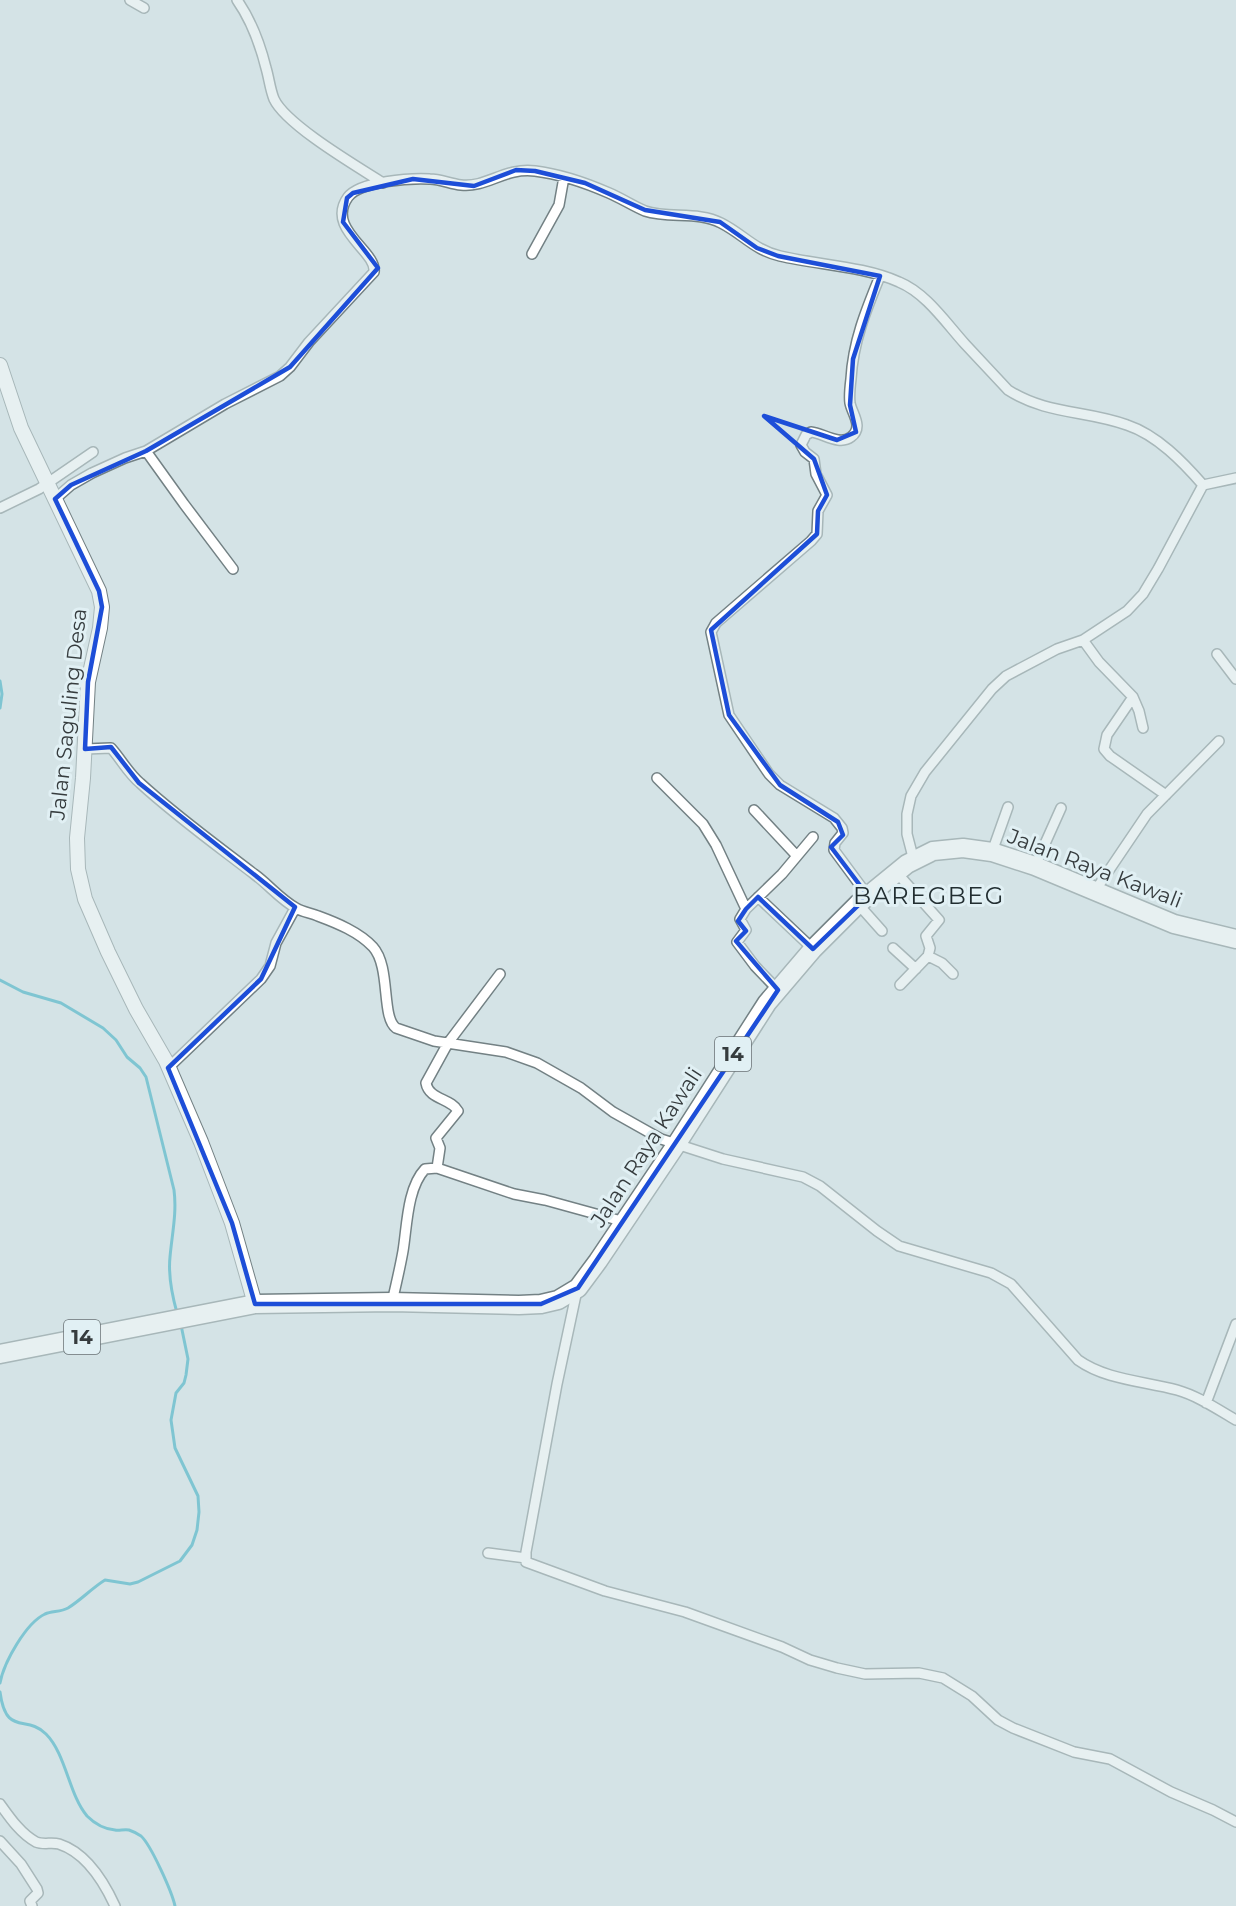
<svg xmlns="http://www.w3.org/2000/svg" width="1236" height="1906" viewBox="0 0 1236 1906" font-family="Montserrat,sans-serif">
  <style>
    .lines { fill: none; stroke-linecap: round; stroke-linejoin: round }
    .stream { stroke: #1aa1ba; stroke-width: 3 }
    .street-casing { stroke: #738184; stroke-width: 12 }
    .secondary-casing { stroke: #738184; stroke-width: 16 }
    .highway-casing { stroke: #738184; stroke-width: 21 }
    .street { stroke: #fff; stroke-width: 9 }
    .secondary { stroke: #fff; stroke-width: 14 }
    .highway { stroke: #fff; stroke-width: 18 }
    .marked { fill: none; stroke: #1d4ed8; stroke-width: 4.5; stroke-linejoin: round }
    .labels { text-anchor: middle; dominant-baseline: central; stroke-width: 6; stroke-linejoin: round; paint-order: stroke }
    .shield { fill: #e1f0f4; stroke: #697275; stroke-width: 1.5 }
    .shield-label { font-size: 20px; font-weight: bold; fill: #363c3e }
    .street-label { font-size: 21px; fill: #363c3e; stroke: #e1f0f4 }
    .quarter-label { font-size: 24px; letter-spacing: 1.5px; fill: #222e31; stroke: #e1f0f4 }
  </style>
  <rect width="100%" height="100%" fill="#d4e3e6"/>
  <g class="lines">
    <path class="stream" d="M0,681l2,13 -2,14
      M0,980l23,12 38,11 42,25 13,12 11,17 13,11 6,9 28,113c3,23 -2,44 -4,67 -2,19 2,38 7,56
      M0,1683c4,-21 26,-60 45,-69 7,-3 16,-2 23,-6 13,-8 24,-20 37,-28l25,4 8,-2 42,-21 12,-16 5,-15 2,-18 -1,-16 -23,-48 -4,-28 5,-27 8,-10 2,-8 2,-16 -7,-34
      M0,1692c6,45 26,22 46,42 20,20 23,61 41,82 8,8 16,13 28,14 4,1 9,-1 14,0 3,1 9,4 12,6 10,9 31,56 34,70"/>
    <g class="street-casing">
      <path id="street" d="M130,0l14,8
        M237,0c14,20 23,44 29,68 3,10 4,21 8,31 12,26 84,68 109,84
        M532,254l27,-49 5,-28
        M146,451l38,53 49,65
        M1203,485l33,-7
        M55,499l16,-14 21,-12 33,-15 21,-7 79,-47 55,-28 10,-9 19,-25 65,-70c3,-21 -49,-43 -26,-75 12,-16 63,-19 82,-18 10,0 21,5 31,6 26,3 44,-18 74,-14 25,3 51,12 74,22 12,5 24,13 36,18 24,8 53,0 76,12 22,11 33,27 59,33 38,9 83,10 119,26 27,11 47,41 66,62 14,15 29,31 43,46 39,25 78,20 119,35 30,10 56,37 76,60l-45,84 -15,25 -16,17 -44,29 -26,9 -51,27 -14,13 -67,83 -14,24 -4,18v20l7,27
        M0,508l39,-19 54,-37
        M1083,640l16,22 34,35 6,14 4,17
        M1217,654l19,25
        M1133,697l-26,38 -3,14 6,7 56,39
        M85,749l26,-1c10,11 17,25 29,35 36,33 75,61 114,91 14,10 27,26 42,34 6,4 15,5 22,8 19,7 41,16 55,31 18,20 8,70 23,81l38,13 72,11 31,11 44,25 32,24 48,27 62,20 80,18 17,9 57,45 22,15 92,27 20,11 67,76c28,20 66,21 99,30 21,6 40,19 59,30
        M657,778l46,46 13,21 30,64
        M754,810l42,45
        M992,852l16,-45
        M1035,866l26,-58
        M897,873l42,47 -13,16 4,12 -2,8 -28,29
        M1095,891l52,-77 72,-73
        M868,896l-34,-46 1,-7 8,-10 -1,-5 -8,-10 -54,-33 -11,-11 -40,-59 -18,-83 5,-9 95,-82 6,-7 1,-23 9,-16 -11,-21 -2,-15 -9,-7 -4,-7 5,-10 5,-3c12,1 28,14 40,5 13,-10 1,-23 -1,-34 -1,-7 0,-16 1,-24 2,-37 15,-69 29,-103
        M758,897l55,52
        M858,904l24,27
        M893,948l23,21
        M928,956l14,7 11,11
        M778,990l-23,-24 -18,-24 9,-12 -6,-11 6,-10 36,-35 31,-37
        M168,1068l93,-89 9,-13 6,-23 17,-31 4,-3
        M437,1168l3,-20 -4,-10 22,-27c-7,-13 -29,-11 -32,-28l22,-40 52,-69
        M577,1290l-20,94 -31,168v10l79,29 80,21 97,35 28,13 27,8 28,6 54,-1 24,5 29,18 26,24 15,8 61,24 36,7 61,33 42,18 23,12
        M392,1302c4,-17 8,-34 11,-51 4,-24 4,-63 22,-82l12,-1 77,26 31,6 80,22
        M1206,1403l30,-79
        M488,1553l38,5
        M0,1804c10,14 21,30 36,38 7,3 16,0 23,2 28,9 45,38 56,62
        M0,1841l21,23 16,25 1,4 -8,8 2,5"/>
    </g>
    <g class="secondary-casing">
      <path id="secondary" d="M0,365l21,63 78,163 3,16 -2,21 -12,54 -5,96 -6,60 1,31 7,30 23,53 28,57 30,52 35,81 31,81 23,81"/>
    </g>
    <g class="highway-casing">
      <path id="highway" d="M0,1354l255,-50 137,-2 127,3 22,-1 17,-4 20,-12 20,-27 78,-116 91,-142 46,-54 45,-45 49,-40 26,-13 30,-3 29,4 43,14 139,58 62,15"/>
    </g>
    <use href="#street" class="street"/>
    <use href="#secondary" class="secondary"/>
    <use href="#highway" class="highway"/>
  </g>
  <path d="M0 0H1236V1906H0ZM516,170l19,1 50,12 60,27 75,12 37,26 21,8 102,20 -27,83 -3,46 6,27 -19,8 -73,-24 50,43 13,36 -9,16 -1,23 -106,96 18,85 51,70 58,37 5,13 -12,12 37,49 -55,53 -55,-52 -12,12 -8,12 8,10 -10,10 42,49 -200,298 -37,16h-286l-23,-81 -64,-155 93,-89 34,-72 -156,-124 -28,-36 -26,2 3,-67 14,-75 -3,-16 -44,-92 16,-14 75,-34 144,-84 88,-99 -35,-46 4,-24 6,-5 60,-14 61,7z" fill="#d4e3e6" fill-opacity=".55" fill-rule="evenodd"/>
  <path class="marked" d="M516,170l19,1 50,12 60,27 75,12 37,26 21,8 102,20 -27,83 -3,46 6,27 -19,8 -73,-24 50,43 13,36 -9,16 -1,23 -106,96 18,85 51,70 58,37 5,13 -12,12 37,49 -55,53 -55,-52 -12,12 -8,12 8,10 -10,10 42,49 -200,298 -37,16h-286l-23,-81 -64,-155 93,-89 34,-72 -156,-124 -28,-36 -26,2 3,-67 14,-75 -3,-16 -44,-92 16,-14 75,-34 144,-84 88,-99 -35,-46 4,-24 6,-5 60,-14 61,7z"/>
  <g class="labels">
    <g class="shield">
      <rect x="715" y="1037" width="36" height="34" rx="4.5"/>
      <rect x="64" y="1320" width="36" height="34" rx="4.5"/>
    </g>
    <g class="shield-label">
      <text x="733" y="1054">14</text>
      <text x="82" y="1337">14</text>
    </g>
    <g class="street-label">
      <text transform="translate(68 714) rotate(-84)">Jalan Saguling Desa</text>
      <text transform="translate(1095 868) rotate(21)">Jalan Raya Kawali</text>
      <text transform="translate(646 1147) rotate(-57)">Jalan Raya Kawali</text>
    </g>
    <g class="quarter-label">
      <text x="929" y="895">BAREGBEG</text>
    </g>
  </g>
</svg>
